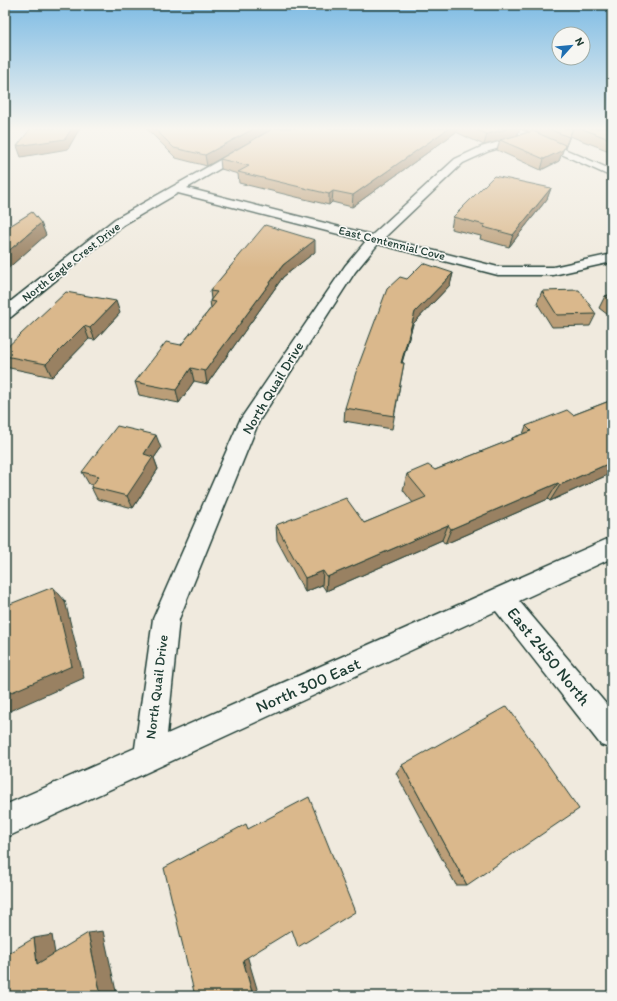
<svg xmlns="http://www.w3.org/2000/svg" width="617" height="1001" viewBox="0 0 617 1001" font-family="Itim,sans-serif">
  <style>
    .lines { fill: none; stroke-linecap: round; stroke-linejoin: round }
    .minor-casing { stroke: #1f3d34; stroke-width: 3 }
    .tertiary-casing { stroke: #1f3d34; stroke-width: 3 }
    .minor { fill: #f6f6f2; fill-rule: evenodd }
    .tertiary { fill: #f6f6f2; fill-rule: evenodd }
    .wall { fill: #bb9e78; stroke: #1f3d34 }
    .shaded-wall { fill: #998162; stroke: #1f3d34 }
    .building { fill: #dab88c; stroke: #1f3d34 }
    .labels { text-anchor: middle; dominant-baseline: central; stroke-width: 3.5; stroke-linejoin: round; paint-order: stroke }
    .far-street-label { font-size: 12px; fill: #1f3d34; stroke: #f6f6f2 }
    .street-label { font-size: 14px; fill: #1f3d34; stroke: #f6f6f2 }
    .near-street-label { font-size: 17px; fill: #1f3d34; stroke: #f6f6f2 }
  </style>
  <rect width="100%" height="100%" fill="#f0eade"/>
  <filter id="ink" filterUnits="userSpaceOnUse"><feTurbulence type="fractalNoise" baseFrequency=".025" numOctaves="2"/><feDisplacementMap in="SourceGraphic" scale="8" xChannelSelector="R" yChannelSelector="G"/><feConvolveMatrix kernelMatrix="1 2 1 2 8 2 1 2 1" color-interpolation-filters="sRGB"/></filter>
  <g filter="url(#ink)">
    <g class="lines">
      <g class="minor-casing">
        <path id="minor" d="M277,128h12l-102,60 185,47 83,-76 26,-12 47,-13 5,3 -2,2 -42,12 -26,12 -79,75 114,29h55l55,-12 4,1v6l-59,13h-55l-120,-31 -23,28 -96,149 -80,198 -12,115 445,-197v21l-93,43 93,110v38l-11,-4 -105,-134 -491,227v-33l130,-57 18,-129 87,-199 105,-154 21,-25 -188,-48 -55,32 -112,92 -6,2v-13l110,-87z"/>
      </g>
      <g class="tertiary-casing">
        <path id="tertiary" d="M504,128h13l95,42v7z"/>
      </g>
      <use href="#minor" class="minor"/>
      <use href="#tertiary" class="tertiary"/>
    </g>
    <path class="wall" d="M146,128h128l-67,38 -31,-8z
      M274,128h246l-2,7 12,-3 -9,-4h91v24l-42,-16 -5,12 -1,-1 -5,14 -18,9 -44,-20 3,-10 -16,5 -28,-13 -104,75 -20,-5 -3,3 -90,-22 -1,-9 -17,-5 -1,-10z
      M551,188l-4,11 -38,48 -29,-8 1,-3 -30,-7 2,-12z
      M315,252l-32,25 -76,107 -13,-3 -15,22 -40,-8 -4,-13 46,-37 30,-37 -1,-7 1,-2 -1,-8z
      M453,273l-3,12 -37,39 -11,39h2l-12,66 -48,-8 1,-13z
      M542,291l54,23 -6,12 -38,1 -15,-24z
      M612,294v24l-13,-10 6,-12z
      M120,313l-25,27 -6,-1 -37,38 -47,-10v-18z
      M612,400v73l-62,28 -2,-2 -103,45 -3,-4 -116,51 -4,-6 -17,7 -28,-52 -1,-15 88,-2 49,-20 -10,-13 4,-16 28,-4 76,-30 1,-2 11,-4 3,-8 47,-11z
      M161,448l-7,10 4,11 -25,39 -36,-9 -6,-12 1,-2 -3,-1 -7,-12z
      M402,765l65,120h-11l-60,-112z"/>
    <path class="shaded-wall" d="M72,128h8l-12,21 -47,8 -4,-11z
      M255,128h19l-67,38 -2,-11z
      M449,128h8l-1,4 -104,75 1,-12z
      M511,128h9l-3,8 -33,9 3,-11z
      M573,128l-3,8 -5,12 4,-11z
      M565,145l-6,16 -18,9 3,-11z
      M551,188l-4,11 -38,48 4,-12z
      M333,191l-1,11 -3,3v-11z
      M41,223l5,12 -41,36v-17z
      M315,240v12l-32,25 -76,107 -2,-13 78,-106z
      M453,273l-3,12 -37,39 -15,51 3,-12 14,-51z
      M116,301l4,12 -25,27 -5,-12z
      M84,326l5,13 -37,38 -6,-13z
      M191,368l3,13 -15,22 -3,-13z
      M156,435l5,13 -7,10 4,11 -25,39 -6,-12 17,-42z
      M612,462v11l-62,28 10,-16z
      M558,483l-10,16 -103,45 6,-15z
      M448,525l-6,15 -116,51 1,-14z
      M323,571l-1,14 -17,7v-14z
      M53,587l12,14 19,77 -79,35v-18z
      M103,931l14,65h-16l-13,-63z
      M52,935l4,25 -19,4 -3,-26z
      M247,955l11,37 -2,4h-3l-10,-36z"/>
    <path class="building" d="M31,128h41l-7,11 -48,7z
      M154,128h101l-50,27 -31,-7z
      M274,128h175l-96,67 -20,-4 -4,3 -91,-22 11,-6 -29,-7z
      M472,128h39l-24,6z
      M546,128h27l-4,9z
      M580,128h32v12z
      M533,131l32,14 -2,5 -19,9 -44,-19z
      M494,176l57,12 -38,47 -30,-8 2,-2 -32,-8z
      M32,212l9,11 -36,31v-25z
      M265,225l50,15 -32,25 -78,106 -14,-3 -15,22 -41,-8 31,-40 15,3 35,-43 -6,-1 7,-9 -7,-1z
      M423,263l30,10 -38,39 -14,51h3l-10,53 -49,-8 11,-36 31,-83 13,-12 7,2z
      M579,290l17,24 -39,1 -15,-24z
      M66,292l50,9 -26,27 -6,-2 -38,38 -41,-8v-7z
      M612,294v6l-7,-4z
      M612,400v62l-52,23 -2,-2 -107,46 -3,-4 -121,52 -4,-6 -18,7 -29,-53 70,-27 18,25 62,-26 -19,-23 21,-9 7,5 78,-31 -1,-1 19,-7 -5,-5 41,-16 6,5z
      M117,426l39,9 -12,19 9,3 -26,39 -36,-9 8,-11 -17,-4z
      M53,587l19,79 -67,29v-89z
      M507,706l72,103 -112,76 -65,-120z
      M309,797l46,115 -57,35 -6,-17 -49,30 10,36h-58l-31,-128 82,-44 2,5z
      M88,933l13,63h-96v-41l29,-17 3,26z"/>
  </g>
  <linearGradient id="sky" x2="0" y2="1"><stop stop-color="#7dbbe4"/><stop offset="0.48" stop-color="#f8f6f0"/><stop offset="1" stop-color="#f8f6f0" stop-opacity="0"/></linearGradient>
  <rect width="617" height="268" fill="url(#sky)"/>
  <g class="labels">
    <g class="far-street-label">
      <text transform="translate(392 243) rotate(14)">East Centennial Cove</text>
      <text transform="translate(71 262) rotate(-38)">North Eagle Crest Drive</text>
    </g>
    <g class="street-label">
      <text transform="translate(273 388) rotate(-59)">North Quail Drive</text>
      <text transform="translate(157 687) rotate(-83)">North Quail Drive</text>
    </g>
    <g class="near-street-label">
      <text transform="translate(549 656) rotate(51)">East 2450 North</text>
      <text transform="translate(308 685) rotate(-24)">North 300 East</text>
    </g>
  </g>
  <rect width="617" height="1001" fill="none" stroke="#f6f6f2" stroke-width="20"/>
  <rect x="10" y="10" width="597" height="981" fill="none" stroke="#1f3d34" stroke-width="1.5" filter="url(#ink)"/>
  <g transform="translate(571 46) rotate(63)"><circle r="19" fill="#f6f6f2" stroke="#a0aca6"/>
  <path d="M0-3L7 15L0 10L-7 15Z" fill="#1f6fb2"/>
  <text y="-6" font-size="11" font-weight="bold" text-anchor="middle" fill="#1f3d34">N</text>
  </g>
</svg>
